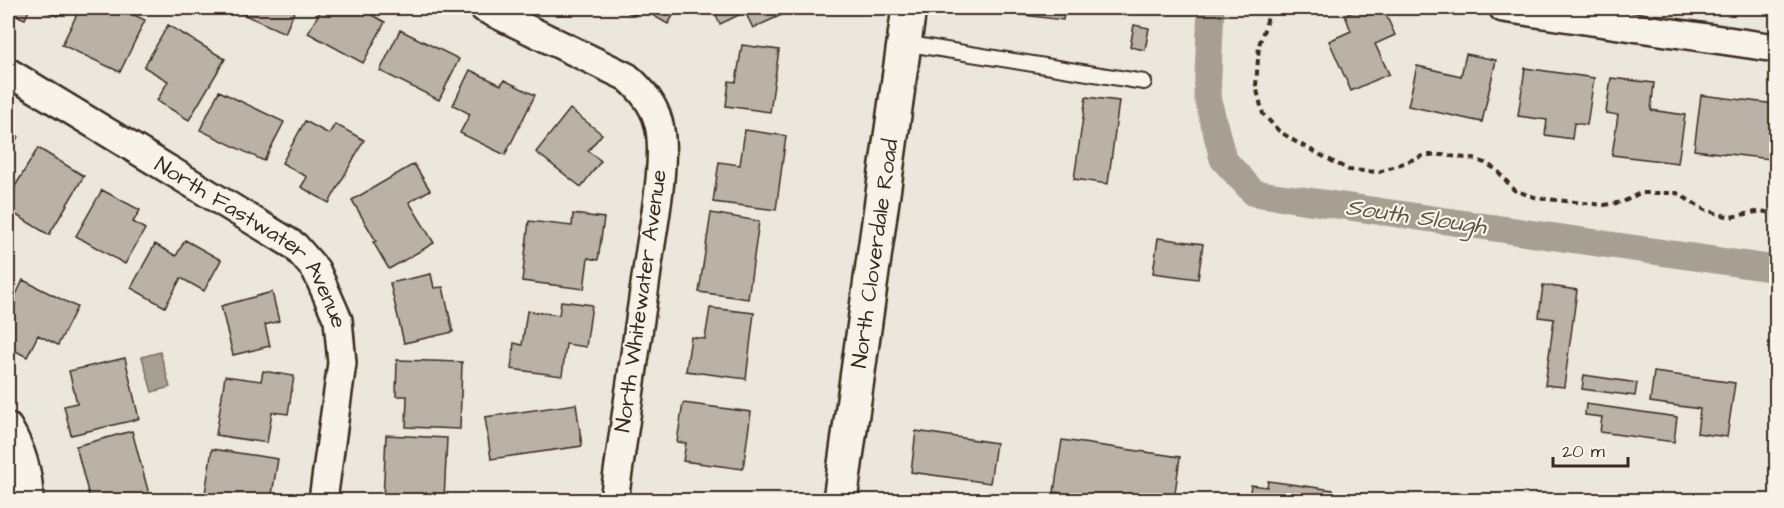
<svg xmlns="http://www.w3.org/2000/svg" width="1784" height="508" viewBox="0 0 1784 508" font-family="'Architects Daughter',sans-serif">
  <style>
    .water { fill: #a89f93; stroke: #7c7064; stroke-width: 1.5 }
    .lines { fill: none; stroke-linecap: round; stroke-linejoin: round }
    .canal { stroke: #a89f93; stroke-width: 27 }
    .building { fill: #bab2a7; stroke: #3b2a1e; stroke-width: 1.5 }
    .service-casing { stroke: #3b2a1e; stroke-width: 18 }
    .minor-casing { stroke: #3b2a1e; stroke-width: 32 }
    .secondary-casing { stroke: #3b2a1e; stroke-width: 38 }
    .path { stroke: #3b2a1e; stroke-width: 4; stroke-dasharray: 6 4.5; stroke-linecap: butt }
    .service { stroke: #f7f3e8; stroke-width: 14 }
    .minor { stroke: #f7f3e8; stroke-width: 27 }
    .secondary { stroke: #f7f3e8; stroke-width: 33 }
    .labels { text-anchor: middle; dominant-baseline: central; stroke-width: 4.5; stroke-linejoin: round; paint-order: stroke }
    .street-label { font-size: 22px; fill: #3b2a1e; stroke: #f7f3e8 }
    .water-label { font-size: 24px; font-style: italic; fill: #615347; stroke: #f7f3e8 }
  </style>
  <rect width="100%" height="100%" fill="#ece7dc"/>
  <filter id="ink" filterUnits="userSpaceOnUse"><feTurbulence type="fractalNoise" baseFrequency=".0167" numOctaves="2"/><feDisplacementMap in="SourceGraphic" scale="12" xChannelSelector="R" yChannelSelector="G"/><feConvolveMatrix kernelMatrix="1 2 1 2 8 2 1 2 1" color-interpolation-filters="sRGB"/></filter>
  <g filter="url(#ink)">
    <path class="water" d="M160,352l10,35 -18,5 -10,-35z"/>
    <g class="lines">
      <path class="canal" d="M1211,8l-4,88 16,63 31,34 522,76"/>
    </g>
    <path class="building" d="M8,8h22l-5,11 -17,-7z
      M38,8h23l-4,8z
      M80,8h39l26,12 -25,52 -58,-27z
      M229,8h67l-11,25z
      M322,8h37l26,14 -22,41 -55,-30z
      M619,8h59l-10,16 -28,-16 -5,8z
      M713,8h74l1,4 -35,16 -8,-16 -25,12z
      M1007,8h58l-2,12 -56,-7z
      M1362,8h21l12,27 -20,9 14,30 -38,17 -22,-50 22,-10 -6,-16z
      M168,25l57,34 -36,61 -32,-19 11,-20 -24,-14z
      M1134,25l15,3 -4,22 -15,-3z
      M400,30l59,29 -20,41 -59,-29z
      M742,45l37,5 -9,62 -44,-6 3,-25 7,1z
      M1466,54l30,6 -14,62 -74,-16 9,-40 44,10z
      M1525,68l69,10 -7,47 -13,-2 -2,16 -27,-4 2,-15 -29,-4z
      M470,70l31,15 3,-5 31,15 -30,60 -45,-22 10,-19 -17,-9z
      M1611,78l43,5 -3,27 34,5 -7,48 -66,-8 6,-40 -12,-2z
      M219,91l65,31 -20,39 -64,-31z
      M1701,95l75,9 -6,55 -76,-9z
      M1086,97l33,4 -11,83 -34,-5z
      M570,109l32,25 -14,17 13,10 -20,26 -45,-35z
      M305,121l24,13 6,-10 29,16 -35,63 -28,-16 6,-10 -25,-14z
      M745,130l41,6 -10,74 -63,-8 6,-40 21,3z
      M8,132l10,4 -10,24z
      M38,148l46,28 -35,59 -41,-25v-12z
      M414,164l16,26 -21,12 25,41 -45,26 -16,-27 3,-1 -24,-41z
      M102,190l38,20 -7,12 12,7 -20,35 -49,-28z
      M711,213l48,8 -11,78 -49,-7z
      M573,214l31,4 -6,42 -10,-2 -4,31 -62,-8 7,-60 43,5z
      M1158,238l45,6 -5,35 -45,-6z
      M185,240l36,20 -17,31 -23,-13 -16,29 -34,-19 24,-44 21,12z
      M431,274l3,14 9,-1 10,45 -49,11 -14,-60z
      M23,280l54,27 -19,38 -20,-10 -11,22 -19,-10v-35z
      M1543,285l34,5 -13,97 -19,-2 9,-66 -15,-2z
      M272,292l7,29 -14,4 5,21 -37,9 -12,-49z
      M561,301l31,4 -6,42 -20,-3 -4,32 -51,-7 3,-26 8,2 5,-34 32,4z
      M710,308l44,5 -8,66 -60,-8 5,-34 14,2z
      M125,358l14,61 -68,16 -7,-29 13,-3 -8,-32z
      M397,360l65,2 -2,67 -54,-2 1,-31h-11z
      M263,371l31,5 -6,38 -16,-2 -5,31 -51,-8 9,-59 36,5z
      M1654,372l81,11 -8,54 -30,-4 3,-24 -50,-7z
      M1584,375l53,8 -2,13 -53,-7z
      M683,403l68,9 -8,57 -60,-8 3,-18 -9,-1z
      M576,404l6,42 -91,13 -6,-42z
      M1586,404l91,13 -3,25 -74,-10 2,-15 -17,-2z
      M132,431l18,67 -11,2h-49l-14,-54z
      M916,431l80,12 -6,40 -79,-11z
      M386,435l61,3 -3,62h-61z
      M1062,440l118,17 -6,43h-63l-57,-8z
      M212,449l66,10 -7,41h-67z
      M1268,481l65,9 -2,10h-82l2,-15 16,2z
      M1445,497l22,3h-23z"/>
    <g class="lines">
      <g class="service-casing">
        <path id="service" d="M903,43l241,39"/>
      </g>
      <g class="minor-casing">
        <g id="minor">
          <path d="M484,8l143,69c14,12 26,26 31,44 10,32 -4,101 -9,136 -12,81 -23,162 -35,243"/>
          <path d="M1503,8l273,40"/>
          <path id="s1" d="M8,72l287,174 21,24 22,50 4,43 -19,137"/>
          <path d="M8,427c14,23 21,46 21,73"/>
        </g>
      </g>
      <g class="secondary-casing">
        <g id="secondary">
          <path id="s2" d="M840,500l69,-492"/>
        </g>
      </g>
      <path class="path" d="M1268,8l-1,12 -8,25 -3,41 7,28 16,17 17,11 53,28 30,2 46,-17h17l32,4 11,4 12,7 17,20 23,8 67,7 19,-3 17,-9h37l28,17 25,7 32,-6 14,4"/>
      <use href="#service" class="service"/>
      <use href="#minor" class="minor"/>
      <use href="#secondary" class="secondary"/>
    </g>
  </g>
  <g class="labels">
    <g class="street-label">
      <text stroke="none"><textPath href="#s1" startOffset="302">North Fastwater Avenue</textPath></text>
      <text stroke="none"><textPath href="#s2" startOffset="249">North Cloverdale Road</textPath></text>
      <text transform="translate(641 301) rotate(-82)">North Whitewater Avenue</text>
    </g>
    <g class="water-label">
      <text transform="translate(1416 217) rotate(8)">South Slough</text>
    </g>
  </g>
  <rect width="1784" height="508" fill="none" stroke="#f7f3e8" stroke-width="30"/>
  <rect x="15" y="15" width="1754" height="478" fill="none" stroke="#3b2a1e" stroke-width="2" filter="url(#ink)"/>
  <path d="M1553 457v9h75v-9" fill="none" stroke="#3b2a1e" stroke-width="3"/>
  <text x="1562" y="457" font-size="18" fill="#3b2a1e" stroke="#f7f3e8" stroke-width="4.5" paint-order="stroke">20 m</text>
</svg>
